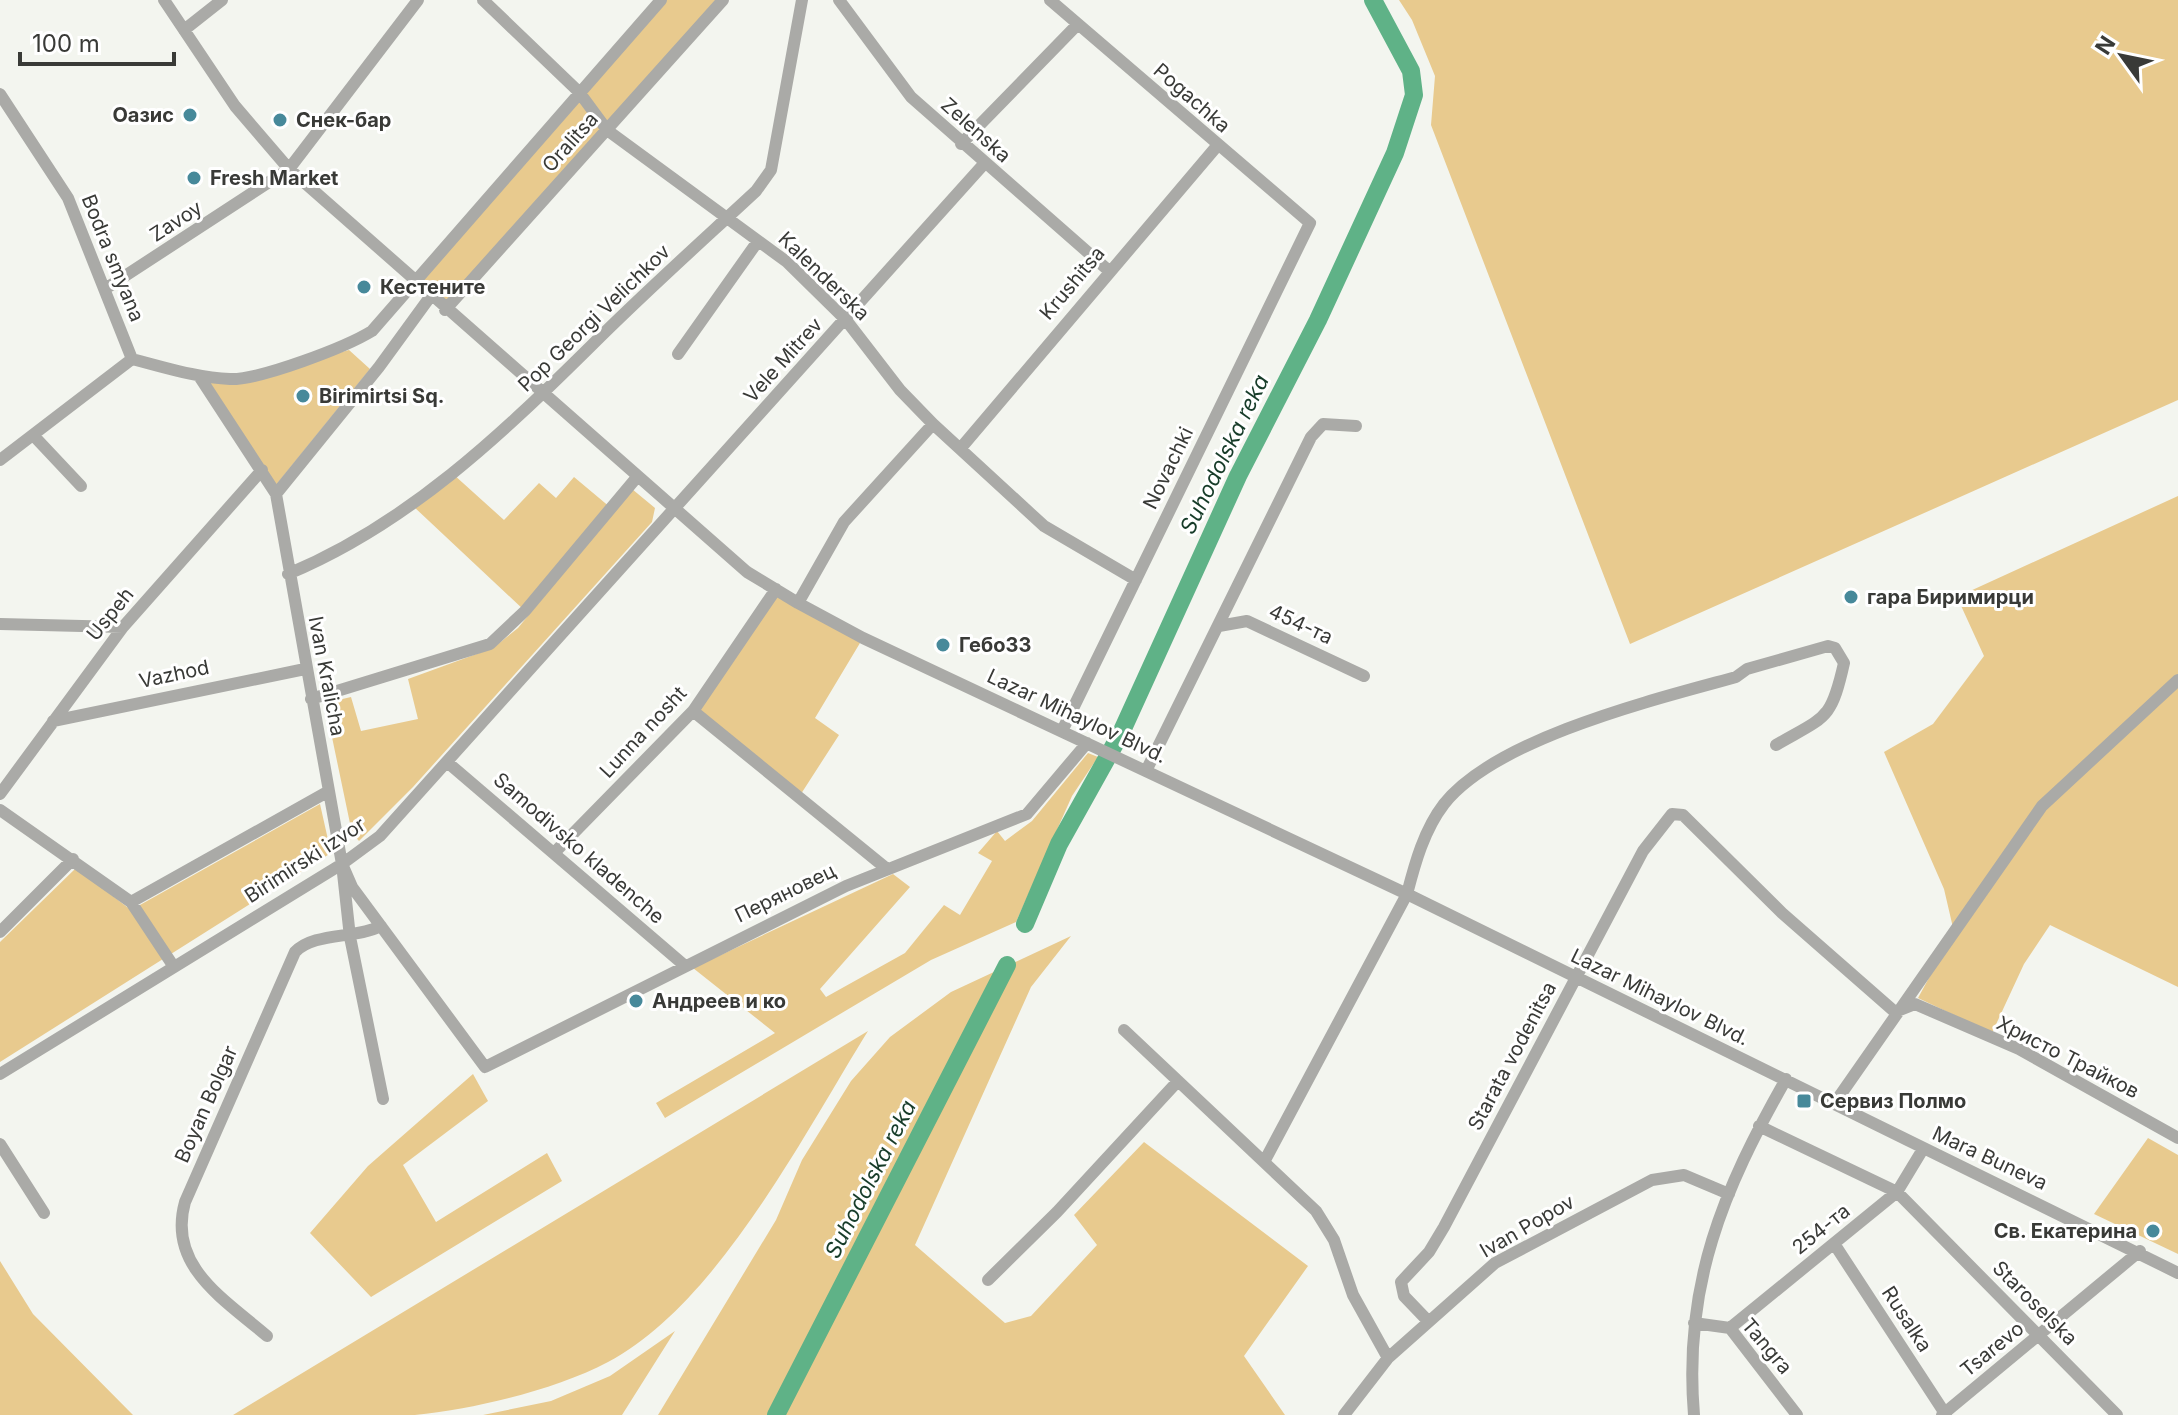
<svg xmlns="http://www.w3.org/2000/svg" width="2178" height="1415" viewBox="0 0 2178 1415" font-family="Inter,sans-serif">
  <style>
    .green { fill: #e8ca8e }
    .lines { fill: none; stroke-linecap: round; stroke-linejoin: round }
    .river { stroke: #5fb287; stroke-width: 18 }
    .minor { stroke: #aaaaa7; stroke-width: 12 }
    .poi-dot { fill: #47899a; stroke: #fff; stroke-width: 3 }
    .labels { text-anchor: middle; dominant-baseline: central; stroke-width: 6; stroke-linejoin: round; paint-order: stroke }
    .street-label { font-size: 20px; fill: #393a37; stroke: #fff }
    .poi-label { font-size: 20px; font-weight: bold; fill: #393a37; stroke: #fff; text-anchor: start }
    .water-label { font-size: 22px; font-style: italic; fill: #173c29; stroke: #fff }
  </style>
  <rect width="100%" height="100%" fill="#f3f5ef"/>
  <path class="green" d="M661,0h62l-278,310 -32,-29z
    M1399,0h779v400l-548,244 -199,-519 4,-49 -23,-56z
    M349,350l21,19 -94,116 -68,-105 60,-7z
    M453,474l51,46 35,-37 17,15 18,-21 37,31 -86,103 -112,-105z
    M632,489l23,19 -3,14 -239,265 -54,54 -7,-8 -24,-115 9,-3 -3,-14 17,-4 10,34 57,-12 -10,-40 85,-31 25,-20z
    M2178,496v491l-128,-62 -26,39 -32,69 -74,-35 36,-66 -10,-43 -60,-137 49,-28 51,-68 -27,-59z
    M776,589l87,49 -48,80 24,17 -40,62 -106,-86z
    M1088,753l10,4 -26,39 -56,126 -85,38 -266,158 -9,-15 119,-70 -82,-65 200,-94 17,13 -90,102 6,8 79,-44 39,-48 16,10 32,-54 -14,-8 19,-22 8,10 27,-20z
    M320,804l11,49 -331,209v-120l76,-74 55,42z
    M1071,936l-40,51 -116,258 90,78 26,-7 66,-71 -23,-30 70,-73 164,124 -64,90 41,59h-627l118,-195 26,-60 49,-79 39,-44 61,-45z
    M868,1031c-64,103 -151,274 -260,331 -53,28 -133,47 -193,53 -59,0 -122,0 -182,0z
    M473,1074l15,27 -85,64 33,57 111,-69 15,28 -191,116 -61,-64 58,-67z
    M2148,1138l30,17v99l-84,-40z
    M0,1261l33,53 100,101h-133z
    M675,1331l-53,84h-139l68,-14 59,-25z"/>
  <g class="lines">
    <path class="river" d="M1025,924l34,-80 62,-111 117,-257 80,-156 77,-167 19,-58 -3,-24 -38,-71
      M776,1415l231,-450"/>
    <path class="minor" d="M164,0l71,106 54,63 458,403 51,31 65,35 544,256 771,379
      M483,0l96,92 28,38 180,132 59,58 54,70 33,34 111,102 92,54
      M839,0l72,97 197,173
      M1050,0l260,223 -248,508
      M184,30l38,-30
      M0,94l68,104 64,161
      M961,144l117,-120
      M105,289l184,-120 129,-169
      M445,310l278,-310
      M678,354l80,-113
      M199,376l77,118 66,370 8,73 33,162
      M33,435l48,51
      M960,449l257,-303
      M0,460l132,-101c32,8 65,19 98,20 30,1 116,-32 142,-48l289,-331
      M276,494l103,-127 51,-70
      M288,574c120,-50 213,-139 304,-229 53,-53 109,-103 164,-154l15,-21 31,-170
      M798,603l46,-81 89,-98
      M0,624l123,3
      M1219,626l28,-5 117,55
      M311,699l179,-55 35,-33 112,-134
      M693,711l194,158
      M53,721l252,-52
      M447,762l237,203
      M1146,771l165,-334 12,-13 33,2
      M0,794l123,-167 139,-157
      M0,810l131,92 43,65
      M554,853l139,-142 83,-122
      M342,864l10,23 133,180 361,-181 181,-72 60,-71
      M131,902l198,-111
      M0,932l73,-73
      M1124,1030l192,181 18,29 19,55 35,63
      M0,1074l342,-210 38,-28 603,-671
      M1834,1104l208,-298 136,-126
      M1759,1126l138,66 220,223
      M0,1144l44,69
      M1264,1162l143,-268c8,-31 17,-64 37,-90 52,-66 212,-105 292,-127l11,-8 81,-23 7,2 9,15c-13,58 -18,53 -68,82
      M1835,1245l111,170
      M988,1280l69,-68 121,-131
      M1428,1321l-24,-25 -3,-14 28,-30 15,-25 199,-376 29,-37 11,1 99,98 113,99 20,-8 104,45 159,89
      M1694,1323l36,5 67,87
      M1730,1328l167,-136 26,-43
      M267,1336c-43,-37 -100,-70 -82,-134l110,-250c19,-20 60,-13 86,-26
      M1344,1415l44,-57 107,-95 157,-83 32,-5 45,19
      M1694,1415c-11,-130 29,-225 92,-336
      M1942,1415l198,-164"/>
  </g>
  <g class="poi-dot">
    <circle cx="190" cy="115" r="8"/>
    <circle cx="280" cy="120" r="8"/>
    <circle cx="194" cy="178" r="8"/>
    <circle cx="364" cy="287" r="8"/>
    <circle cx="303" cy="396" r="8"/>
    <circle cx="1851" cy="597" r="8"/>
    <circle cx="943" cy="645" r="8"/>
    <circle cx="636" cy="1001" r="8"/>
    <rect x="1796" y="1093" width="16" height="16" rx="4"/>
    <circle cx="2153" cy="1231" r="8"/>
  </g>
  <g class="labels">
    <g class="street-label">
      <text transform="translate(1192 98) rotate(41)">Pogachka</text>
      <text transform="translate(976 130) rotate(42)">Zelenska</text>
      <text transform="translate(570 142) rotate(-48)">Oralitsa</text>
      <text transform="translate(176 221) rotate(-33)">Zavoy</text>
      <text transform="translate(113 258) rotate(68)">Bodra smyana</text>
      <text transform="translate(824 276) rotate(44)">Kalenderska</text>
      <text transform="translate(1072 283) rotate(-50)">Krushitsa</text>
      <text transform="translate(594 318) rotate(-44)">Pop Georgi Velichkov</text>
      <text transform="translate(783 360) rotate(-48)">Vele Mitrev</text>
      <text transform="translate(1168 468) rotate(-64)">Novachki</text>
      <text transform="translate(110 614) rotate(-51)">Uspeh</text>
      <text transform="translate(1301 624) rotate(25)">454-та</text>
      <text transform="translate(174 674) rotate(-12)">Vazhod</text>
      <text transform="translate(327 676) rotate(79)">Ivan Kralicha</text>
      <text transform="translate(1077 716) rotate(25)">Lazar Mihaylov Blvd.</text>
      <text transform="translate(643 732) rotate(-47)">Lunna nosht</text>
      <text transform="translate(579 848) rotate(41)">Samodivsko kladenche</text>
      <text transform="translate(305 860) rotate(-33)">Birimirski izvor</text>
      <text transform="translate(785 893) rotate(-26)">Перяновец</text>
      <text transform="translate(1660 997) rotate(26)">Lazar Mihaylov Blvd.</text>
      <text transform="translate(1512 1056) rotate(-62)">Starata vodenitsa</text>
      <text transform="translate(2068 1057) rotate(27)">Христо Трайков</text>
      <text transform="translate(206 1104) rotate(-66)">Boyan Bolgar</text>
      <text transform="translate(1990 1158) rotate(25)">Mara Buneva</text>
      <text transform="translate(1527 1226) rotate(-30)">Ivan Popov</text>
      <text transform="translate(1821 1229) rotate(-39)">254-та</text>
      <text transform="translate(2035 1303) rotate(45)">Staroselska</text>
      <text transform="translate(1907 1319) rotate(57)">Rusalka</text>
      <text transform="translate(1767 1346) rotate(50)">Tangra</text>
      <text transform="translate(1992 1349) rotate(-39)">Tsarevo</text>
    </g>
    <g class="poi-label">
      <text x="174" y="115" text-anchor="end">Оазис</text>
      <text x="296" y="120">Снек-бар</text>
      <text x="210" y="178">Fresh Market</text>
      <text x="380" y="287">Кестените</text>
      <text x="319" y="396">Birimirtsi Sq.</text>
      <text x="1867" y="597">гара Биримирци</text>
      <text x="959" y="645">Гебо33</text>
      <text x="652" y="1001">Андреев и ко</text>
      <text x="1820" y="1101">Сервиз Полмо</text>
      <text x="2137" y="1231" text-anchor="end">Св. Екатерина</text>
    </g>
    <g class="water-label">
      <text transform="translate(1224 454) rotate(-64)">Suhodolska reka</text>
      <text transform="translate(870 1179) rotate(-63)">Suhodolska reka</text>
    </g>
  </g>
  <g transform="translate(2122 56) rotate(303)" stroke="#ffffff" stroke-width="6" paint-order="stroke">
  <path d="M0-6L14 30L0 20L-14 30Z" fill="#393a37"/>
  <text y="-12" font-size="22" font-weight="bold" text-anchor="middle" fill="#393a37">N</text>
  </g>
  <path d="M20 52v12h154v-12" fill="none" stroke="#393a37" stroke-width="4"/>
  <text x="32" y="52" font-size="24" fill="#393a37" stroke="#ffffff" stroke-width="6" paint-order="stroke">100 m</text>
</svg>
